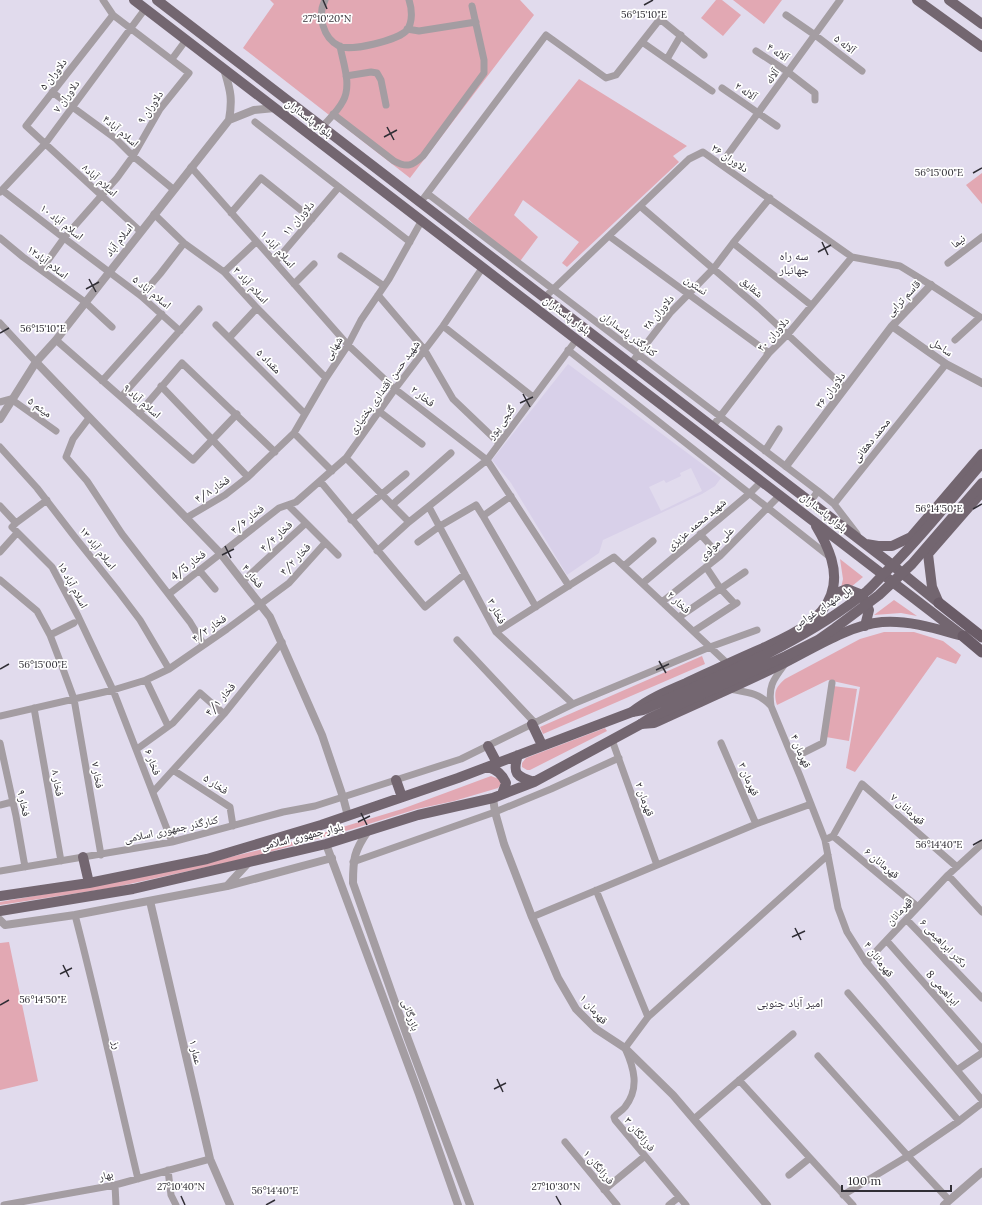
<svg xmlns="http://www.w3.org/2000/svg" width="982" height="1205" viewBox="0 0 982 1205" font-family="Lora,'Noto Naskh Arabic',serif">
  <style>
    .built { fill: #d8d0e9; fill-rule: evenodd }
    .green { fill: #e2a8b3 }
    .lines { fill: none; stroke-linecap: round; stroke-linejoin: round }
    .minor { stroke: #a49da2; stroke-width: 7 }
    .tertiary { stroke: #a49da2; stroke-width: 8 }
    .primary { stroke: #736670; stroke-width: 10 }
    .trunk { stroke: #6a5c67; stroke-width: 11 }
    .primary-bridge { stroke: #736670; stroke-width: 10 }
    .ticks { fill: none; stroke: #302e35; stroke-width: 1.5 }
    .labels { text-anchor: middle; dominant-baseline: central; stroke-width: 3.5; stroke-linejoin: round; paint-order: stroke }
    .street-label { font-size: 11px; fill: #302e35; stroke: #fff }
    .neighbourhood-label { font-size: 12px; fill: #3a3543; stroke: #fff }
    .ticks-label { font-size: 10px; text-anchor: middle; fill: #302e35; stroke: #fff; stroke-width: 3.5; stroke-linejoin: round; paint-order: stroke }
  </style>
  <rect width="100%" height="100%" fill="#e1dbed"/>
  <path class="built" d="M568,364l153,114 -6,8 -13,8 -99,46 -4,13 -32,22 -56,-92 -19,-23zM691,468l11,23 -41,20 -12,-24 15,-7 2,3 15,-7 -1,-3z"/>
  <path class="green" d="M270,0h250l14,15 -124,163 -167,-130 31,-44z
    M716,0h6l19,15 -18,21 -22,-18z
    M733,0h49l-18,24z
    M579,79l108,67 -14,10 6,6 -112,105 -5,-4 17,-21 -56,-42 -9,15 24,22 -20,27 -50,-45z
    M982,173v31l-16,-19z
    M840,559l23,18 -24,20 4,-18z
    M894,600l23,16 -16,-3 -27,2z
    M884,632h30l29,9 18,14 -5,9 -19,-7 -82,115 -9,-4 14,-81 -32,-7 -51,25c-4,-13 -1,-18 8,-26l75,-40z
    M702,656l3,8 -162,70 -3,-7z
    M833,686l24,3 -8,52 -23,-4z
    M605,728l2,3 -77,39h-3l-5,-3v-4l4,-5z
    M491,776l8,3 2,5 -3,4 -44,13 -37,8 -68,21 -101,28 -137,30 -111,17v-3l120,-21 65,-13 115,-28 102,-31z
    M9,942l29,139 -38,9v-147z"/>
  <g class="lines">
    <path class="minor" d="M325,0c-8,15 -2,38 14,46 11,6 60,-6 68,-16 6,-8 5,-21 2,-30
      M113,15l-87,111 114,105
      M786,15l29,20 47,36
      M407,29l12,2 57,-9
      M642,42l70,49
      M756,51l32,21 27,21v7
      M172,59l14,-19
      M667,59l14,-24
      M346,76l25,-4 6,1 4,7 5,25
      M722,88l55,38
      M52,92l64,47 17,17 40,33
      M333,114l61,47c13,7 18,5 29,-5l61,-83v-13l-12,-54
      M255,122l155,120
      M322,127c7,-8 16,-16 21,-26 9,-16 0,-38 -3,-55
      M721,164l119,-164
      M191,167l157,178 47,44 92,71 82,126
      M2,190l62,48 77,58 39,35
      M0,192l45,-48 100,-135
      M428,194l390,297
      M770,198l-37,45 78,62
      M420,203l126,-168 60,43 10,-3 44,-56 44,36
      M640,206l119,102 86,80
      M231,213l30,-35 51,41
      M154,214l30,29 40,29 33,36 69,70
      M609,236l160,117
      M0,238l23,19 62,45 27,25
      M341,256l43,30
      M275,262l64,-75
      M948,263l34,-26
      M41,270l23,-32 53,-60 16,-22 27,-47 29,-36 -76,-58 -10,-15
      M224,272l32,-30
      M294,284l20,-20
      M378,295l46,54 29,50 46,44
      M141,296l19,-22 24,-31
      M544,298l145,-139 14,-7 149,105 48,9 31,19 49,32 -25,23
      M0,323l36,39
      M216,325l89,89
      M443,326l90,71
      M229,338l28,-30
      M56,340l137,120 44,-46
      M568,350l262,207
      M630,365l40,-52 44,-45 19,-25
      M102,381l60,-67
      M161,386l87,91
      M121,397l78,-88
      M0,402l11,-3 45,32
      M380,412l42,32
      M139,413l43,-50 93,89
      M89,418l-16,21 -7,18 21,24 35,53 68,88 14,23
      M712,427l57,-74 19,-19 64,-77
      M294,433l38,38
      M0,447l37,41 37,48 44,55 22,29 29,49
      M765,451l14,-22
      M346,458l63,64
      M320,481l105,126 40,-33
      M511,496l-28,20 53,91
      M810,502l8,-11 16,13 112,-140
      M834,504l23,30
      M288,505l50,50
      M392,505l59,-52
      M0,506l16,17 -4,4 40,40 26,49 35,74 59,152
      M429,507l67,125 77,72
      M186,518l39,-23 23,-18 46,-44 32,-55 22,-33 13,-25 28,-41 33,-59
      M351,520l55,-46
      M16,523l31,-23
      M700,534l20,22
      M418,542l22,-16 36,-21 7,11
      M377,551l32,-29 78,-62 90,-121
      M0,552l17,-19
      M624,566l29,-25
      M706,567l14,21 15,16
      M199,570l16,19
      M0,580l37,31 13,24 13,34 11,30 27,156
      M243,581l63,-58
      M643,583l106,-89 13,-13
      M169,594l110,-86 17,-6 50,-44 49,-69 48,-63 40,-59
      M662,602l58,-46 60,-61
      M679,617l66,-45
      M694,631l43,-28
      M496,632l118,-75 114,107
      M50,635l24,-12
      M457,640l78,83
      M785,664c-12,16 -17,22 -14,42l29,70 25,64 13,68 9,24 19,30 116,138
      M146,680l22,46
      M730,689c16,3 30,4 41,17
      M34,708l27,153
      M0,716l113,-26 33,-10 23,-11 58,-40 62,-46 36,-40
      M612,740l45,125
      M0,743l16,73 9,51
      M721,743l35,81
      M137,749l36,-26 27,-30 24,21
      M793,758l30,-15 9,-60
      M173,770l57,37 3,19
      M153,792l71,-78 58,-72
      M0,805l12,-3
      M833,836l85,71
      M825,840l8,-4 29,-52 95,83
      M353,862l142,-50 56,-23 68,-31
      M0,871l172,-29 111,-30 32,-6 28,-9 118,-38 112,-55 137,-57 47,-17
      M948,875l34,37
      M596,890l52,127
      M75,915c23,88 42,176 63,264
      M532,917l224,-93 55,-20
      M907,920l75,78
      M887,941l95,108
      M866,962l82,-87 34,-31
      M848,993l111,128
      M818,1056l90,100 41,44
      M957,1070l25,-17
      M739,1080l114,125
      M694,1119l99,-85
      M565,1142l52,63
      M168,1170l3,25 5,10
      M789,1175l21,-17
      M115,1185l1,20
      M604,1190l41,-34
      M843,1195l65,-39 51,-35 23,-18
      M4,1205l111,-20 95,-26
      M669,1205l10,-8
      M686,1205l-71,-85 -1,-3c3,-4 8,-6 11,-10 15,-19 9,-39 0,-59l23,-31 180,-162"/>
    <path class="tertiary" d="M229,120l25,-10 21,-2
      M892,326l54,38 36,19
      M36,362l185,192 49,63 52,118 21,62 5,19
      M0,419l36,-57 20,-22 173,-220c4,-23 1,-30 -5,-51
      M786,466l106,-140 39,-41
      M493,798l2,14 9,32 28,73 26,61 18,31 20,20 29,19 48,47 94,110
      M368,831c-14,20 -15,28 -15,52l55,156 62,166
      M326,844l93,250 39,111
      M228,886l104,-28
      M150,901l60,258 20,46
      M0,920l5,5 70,-10 152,-29 22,-24
      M944,1205l38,-33"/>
    <path class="primary" d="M134,0l829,636
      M157,0l729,560 53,43
      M917,0l65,47
      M949,0l33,24
      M866,544l12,2h14l19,-9 71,-83
      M832,595l15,-6 15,6 7,15 -4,16
      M938,601l-6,-14 -4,-33 54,-62
      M532,724l10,21
      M488,746l9,17
      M518,755c-6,19 -2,21 16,27
      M488,767c9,3 14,7 18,16l-4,11
      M396,780l6,17
      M83,857l6,26
      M0,896l89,-13 118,-24 114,-34 137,-47 174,-66c16,-13 35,-21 54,-29 26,-12 51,-24 77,-35 25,-12 58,-25 68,-53 9,-24 -3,-49 -15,-69
      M0,911l133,-22 193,-45 92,-29 75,-17 41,-16 107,-58 13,-1c41,-19 83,-37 124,-57 31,-15 70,-41 104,-44 26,-2 52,6 77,13"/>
    <path class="trunk" d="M939,603l43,34
      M963,636l19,16"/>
    <path class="primary-bridge" d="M632,712l11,-2c77,-35 158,-65 224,-119 8,-7 15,-16 23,-23 33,-33 62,-70 92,-105
      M641,724l9,-6 136,-62 32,-16 17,-12 44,-33 33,-31 70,-81"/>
  </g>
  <path class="ticks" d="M323,0l4,9M644,5l9,-5M387,127l7,13M384,137l13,-7M973,173l9,-5M822,242l6,13M818,252l13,-7M89,279l7,13M86,289l13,-7M0,333l9,-5M523,394l7,13M520,403l13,-6M973,509l9,-5M225,546l6,12M222,555l12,-6M659,661l7,12M0,669l9,-5M656,670l13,-6M361,813l6,12M358,822l12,-6M973,845l9,-5M795,928l6,12M792,937l13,-6M63,965l6,12M60,974l12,-6M0,1005l9,-5M497,1079l6,13M494,1089l12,-6M181,1196l4,9M556,1196l5,9M266,1205l9,-5"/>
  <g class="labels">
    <g class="street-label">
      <text transform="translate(845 44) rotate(38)">آلاله ۵</text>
      <text transform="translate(778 52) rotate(34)">آلاله ۴</text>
      <text transform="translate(53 74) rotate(-52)">دلاوران ۵</text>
      <text transform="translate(772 76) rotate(-54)">آلاله</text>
      <text transform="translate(746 91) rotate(34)">آلاله ۲</text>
      <text transform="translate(66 96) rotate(-54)">دلاوران ۷</text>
      <text transform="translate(150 107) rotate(-56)">دلاوران ۹</text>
      <text transform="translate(309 118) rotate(37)">بلوار پاسداران</text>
      <text transform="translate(121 131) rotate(40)">اسلام آباد۴</text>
      <text transform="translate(730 158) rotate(34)">دلاوران ۲۶</text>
      <text transform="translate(100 180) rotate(42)">اسلام آباد۸</text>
      <text transform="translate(298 218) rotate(-49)">دلاوران ۱۱</text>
      <text transform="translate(62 222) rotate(38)">اسلام آباد ۱۰</text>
      <text transform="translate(119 240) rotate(-52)">اسلام آباد</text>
      <text transform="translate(958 241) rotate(-37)">نیما</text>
      <text transform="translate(278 249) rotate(48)">اسلام آباد ۱</text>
      <text transform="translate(48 262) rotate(37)">اسلام آباد۱۲</text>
      <text transform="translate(251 285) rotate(47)">اسلام آباد ۳</text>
      <text transform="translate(696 285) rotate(36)">نسترن</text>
      <text transform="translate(752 287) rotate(41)">شقایق</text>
      <text transform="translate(152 292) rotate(39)">اسلام آباد ۵</text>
      <text transform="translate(903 298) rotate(-47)">قاسم ترابی</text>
      <text transform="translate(658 312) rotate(-50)">دلاوران ۲۸</text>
      <text transform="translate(567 315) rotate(37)">بلوار پاسداران</text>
      <text transform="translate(629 334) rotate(37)">کنارگذر پاسداران</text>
      <text transform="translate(773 334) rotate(-48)">دلاوران ۳۰</text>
      <text transform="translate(942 347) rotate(34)">ساحل</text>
      <text transform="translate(333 348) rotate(-58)">شهابی</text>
      <text transform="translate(269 361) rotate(45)">مقداد ۵</text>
      <text transform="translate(384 387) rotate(-54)">شهید حسن اقتداری بختیاری</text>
      <text transform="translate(830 390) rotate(-53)">دلاوران ۳۶</text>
      <text transform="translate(423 396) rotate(38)">فخار ۲</text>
      <text transform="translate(142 401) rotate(41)">اسلام آباد ۹</text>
      <text transform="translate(40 407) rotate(36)">میثم ۵</text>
      <text transform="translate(501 422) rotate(-54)">گنجی پور</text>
      <text transform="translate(871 440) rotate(-51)">محمد دهقانی</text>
      <text transform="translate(212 489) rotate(-33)">فخار ۴/۸</text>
      <text transform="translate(824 512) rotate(38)">بلوار پاسداران</text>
      <text transform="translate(247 519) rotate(-39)">فخار ۴/۶</text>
      <text transform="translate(696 524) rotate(-40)">شهید محمد عزیزی</text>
      <text transform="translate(276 536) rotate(-43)">فخار ۴/۴</text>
      <text transform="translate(716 543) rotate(-43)">علی مولوی</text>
      <text transform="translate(98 548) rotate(51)">اسلام آباد ۱۳</text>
      <text transform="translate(295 559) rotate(-47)">فخار ۴/۲</text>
      <text transform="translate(188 565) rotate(-38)">فخار 4/5</text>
      <text transform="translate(253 576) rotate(51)">فخار ۴</text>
      <text transform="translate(73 585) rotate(61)">اسلام آباد ۱۵</text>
      <text transform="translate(679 602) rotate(43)">فخار ۲</text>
      <text transform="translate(822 607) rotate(-34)">پل شهدای غواص</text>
      <text transform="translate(497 611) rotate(62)">فخار ۳</text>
      <text transform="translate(209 628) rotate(-35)">فخار ۴/۳</text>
      <text transform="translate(220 699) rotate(-49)">فخار ۴/۱</text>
      <text transform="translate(801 751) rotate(67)">قهرمان ۴</text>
      <text transform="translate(153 762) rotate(69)">فخار ۶</text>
      <text transform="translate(98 775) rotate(80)">فخار ۷</text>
      <text transform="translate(749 779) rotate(66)">قهرمان ۳</text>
      <text transform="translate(58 783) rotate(80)">فخار ۸</text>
      <text transform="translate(216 784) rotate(33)">فخار ۵</text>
      <text transform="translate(645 799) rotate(70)">قهرمان ۲</text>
      <text transform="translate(24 803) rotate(78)">فخار ۹</text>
      <text transform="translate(908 809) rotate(41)">قهرمانان ۷</text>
      <text transform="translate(171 829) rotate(-12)">کنارگذر جمهوری اسلامی</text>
      <text transform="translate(302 836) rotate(-14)">بلوار جمهوری اسلامی</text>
      <text transform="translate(882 863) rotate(40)">قهرمانان ۶</text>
      <text transform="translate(899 911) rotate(-48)">قهرمانان</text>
      <text transform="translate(944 943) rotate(46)">دکتر ابراهیمی ۶</text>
      <text transform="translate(879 959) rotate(53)">قهرمانان ۴</text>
      <text transform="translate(943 988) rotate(48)">ابراهیمی 8</text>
      <text transform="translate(594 1009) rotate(48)">قهرمان ۱</text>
      <text transform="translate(411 1015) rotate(71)">بازرگانی</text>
      <text transform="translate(117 1045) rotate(78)">رز</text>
      <text transform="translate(196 1052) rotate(77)">عمار ۱</text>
      <text transform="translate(640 1134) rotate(50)">فرزانگان ۳</text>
      <text transform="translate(599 1167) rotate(50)">فرزانگان ۱</text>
      <text transform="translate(106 1175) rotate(-12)">بهار</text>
    </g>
    <g class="neighbourhood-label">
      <text x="794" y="255">سه راه<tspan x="794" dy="14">جهانبار</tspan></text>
      <text x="790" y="1002">امير آباد جنوبی</text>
    </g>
  </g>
  <g class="ticks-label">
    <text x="644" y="18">56°15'10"E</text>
    <text x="327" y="22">27°10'20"N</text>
    <text x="939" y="176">56°15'00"E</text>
    <text x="43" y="332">56°15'10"E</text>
    <text x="939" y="512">56°14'50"E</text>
    <text x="43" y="668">56°15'00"E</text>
    <text x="939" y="848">56°14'40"E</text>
    <text x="43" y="1003">56°14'50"E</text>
    <text x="181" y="1190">27°10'40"N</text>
    <text x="556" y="1190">27°10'30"N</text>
    <text x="275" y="1194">56°14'40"E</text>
  </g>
  <path d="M842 1185v6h109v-6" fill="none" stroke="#302e35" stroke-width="2"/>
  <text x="848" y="1185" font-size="12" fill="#302e35" stroke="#ffffff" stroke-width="3" paint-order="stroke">100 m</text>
</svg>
